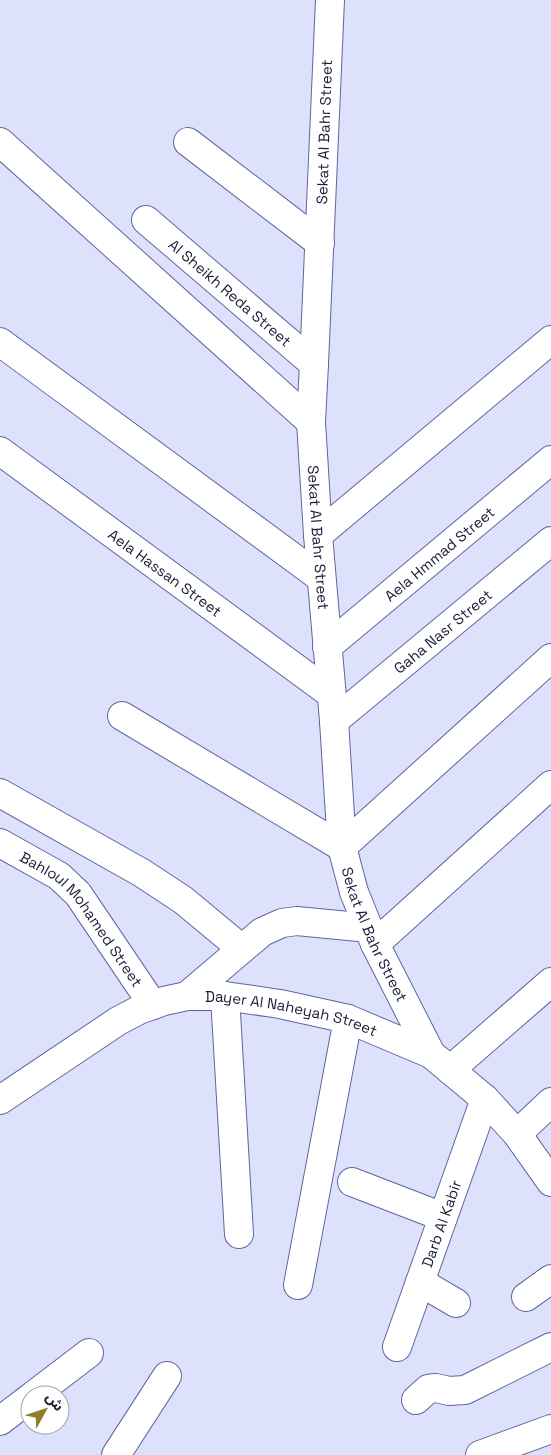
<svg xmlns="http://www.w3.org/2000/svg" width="551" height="1455" viewBox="0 0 551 1455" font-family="'Space Grotesk','Noto Sans Arabic',sans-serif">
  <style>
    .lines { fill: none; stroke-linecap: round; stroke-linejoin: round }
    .minor-casing { stroke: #6065a0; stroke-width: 30 }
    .minor { stroke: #fff; stroke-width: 28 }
    .labels { text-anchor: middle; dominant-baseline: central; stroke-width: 5; stroke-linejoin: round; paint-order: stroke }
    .street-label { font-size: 15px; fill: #1c1e36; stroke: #fff }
  </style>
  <rect width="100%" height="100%" fill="#dde1fc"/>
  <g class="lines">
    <g class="minor-casing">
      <g id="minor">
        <path id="s1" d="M330,0l-16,364 -3,58 7,113 16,186 8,126 12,45 21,52 56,110"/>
        <path d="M0,142l311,280"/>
        <path d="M188,142l132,101"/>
        <path id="s2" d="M146,220l168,144"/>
        <path d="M0,342l321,236"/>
        <path id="s3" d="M0,451l331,243"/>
        <path d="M318,535l233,-195"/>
        <path id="s4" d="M327,647l224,-187"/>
        <path d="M122,716l220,131 209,-189"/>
        <path id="s5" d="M334,721l217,-180"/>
        <path d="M0,793l142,80 41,27 59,49"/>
        <path id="s6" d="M0,843l59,33 19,18 75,111"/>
        <path d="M375,944l176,-159"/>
        <path d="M187,996l68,-58 7,-6 20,-9 15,-2 72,7"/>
        <path d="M225,996l14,238"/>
        <path d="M450,1070l101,-88"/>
        <path id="s7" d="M0,1100l118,-79 21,-11 25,-9 23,-5h38l55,8 68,15 83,35 54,45 32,35 34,48"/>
        <path d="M517,1134l34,-32"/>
        <path d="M352,1182l91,35"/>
        <path d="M420,1282l36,21"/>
        <path d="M298,1285l50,-266"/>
        <path d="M526,1297l25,-18"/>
        <path id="s8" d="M397,1347l88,-248"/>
        <path d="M34,1395l55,-42"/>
        <path d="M416,1400l12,-11 8,-1 13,3 16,-1 86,-43"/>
        <path d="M0,1421l30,-23"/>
        <path d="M116,1455l51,-79"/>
        <path d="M480,1455l71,-26"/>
      </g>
    </g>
    <use href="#minor" class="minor"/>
  </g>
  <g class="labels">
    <g class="street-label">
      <text transform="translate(324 132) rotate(-88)">Sekat Al Bahr Street</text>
      <text stroke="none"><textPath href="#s2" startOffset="111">Al Sheikh Reda Street</textPath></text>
      <text stroke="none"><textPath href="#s1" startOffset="538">Sekat Al Bahr Street</textPath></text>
      <text stroke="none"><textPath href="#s4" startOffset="146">Aela Hmmad Street</textPath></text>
      <text stroke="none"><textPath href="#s3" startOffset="205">Aela Hassan Street</textPath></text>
      <text stroke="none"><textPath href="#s5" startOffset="141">Gaha Nasr Street</textPath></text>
      <text stroke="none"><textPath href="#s6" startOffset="114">Bahloul Mohamed Street</textPath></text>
      <text stroke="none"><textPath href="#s1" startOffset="942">Sekat Al Bahr Street</textPath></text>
      <text stroke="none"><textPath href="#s7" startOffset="322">Dayer Al Naheyah Street</textPath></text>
      <text stroke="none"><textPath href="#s8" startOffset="131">Darb Al Kabir</textPath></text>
    </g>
  </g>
  <g transform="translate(45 1410) rotate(50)"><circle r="24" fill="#ffffff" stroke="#a4a5af"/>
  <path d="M0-4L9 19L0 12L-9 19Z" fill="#8e7f26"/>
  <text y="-8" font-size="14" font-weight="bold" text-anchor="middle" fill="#1c1e36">ش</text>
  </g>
</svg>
